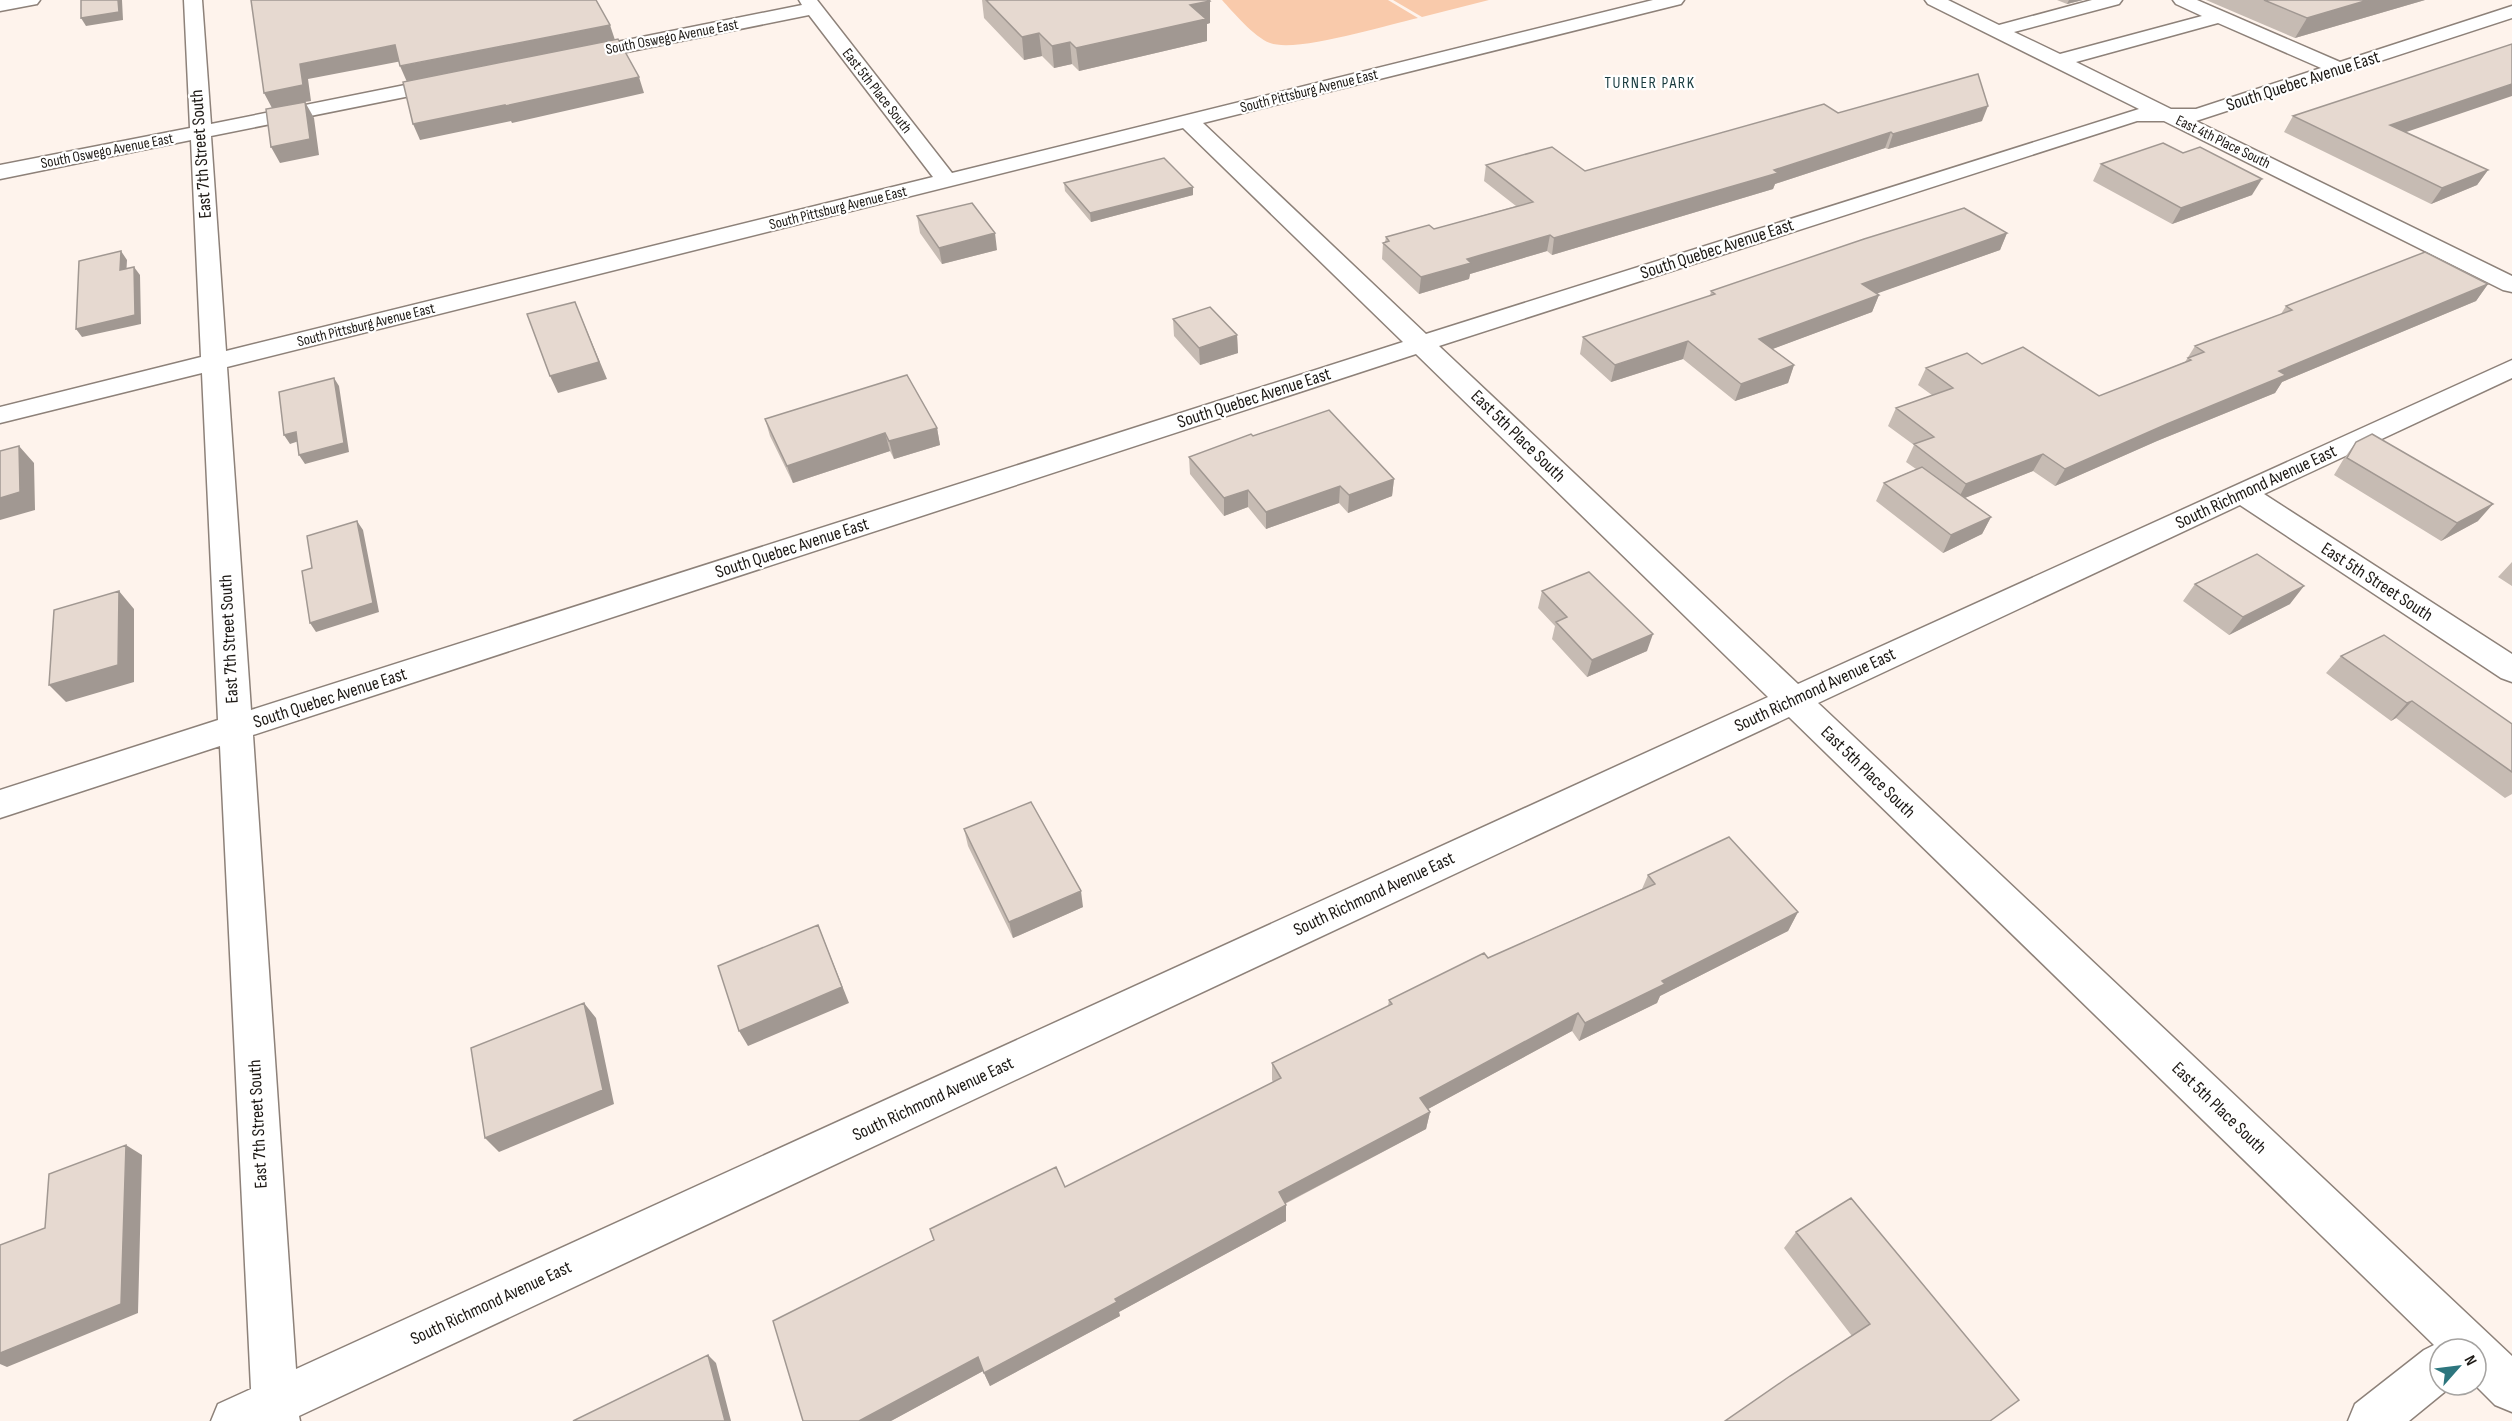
<svg xmlns="http://www.w3.org/2000/svg" width="2512" height="1421" viewBox="0 0 2512 1421" font-family="'Sofia Sans Condensed',sans-serif">
  <style>
    .green { fill: #f9caab }
    .lines { fill: none; stroke-linecap: round; stroke-linejoin: round }
    .minor-casing { stroke: #8d8179; stroke-width: 3 }
    .minor { fill: #fff; fill-rule: evenodd }
    .wall { fill: #c6bbb3 }
    .shaded-wall { fill: #a19892 }
    .building { fill: #e6d9d0; stroke: #a19892; stroke-width: 1.5 }
    .labels { text-anchor: middle; dominant-baseline: central; stroke-width: 4.5; stroke-linejoin: round; paint-order: stroke }
    .far-street-label { font-size: 15px; fill: #1d1915; stroke: #fff }
    .far-neighbourhood-label { font-size: 16px; letter-spacing: 1.5px; fill: #183a3e; stroke: #fff }
    .street-label { font-size: 18px; fill: #1d1915; stroke: #fff }
  </style>
  <rect width="100%" height="100%" fill="#fef3ec"/>
  <path class="green" d="M1222,0h166l30,18c-32,7 -121,35 -148,25 -16,-6 -37,-31 -48,-43z
    M1393,0h96l-67,17z"/>
  <g class="lines">
    <g class="minor-casing">
      <path id="minor" d="M0,0h40l-3,4 -37,7z
        M184,0h18l9,124 239,-48 7,2 3,4 -3,4 -7,2 -239,48 15,215 707,-174 -124,-162 -232,47 -7,-2 -3,-4 3,-4 7,-2 225,-45 -3,-5h18l135,173 701,-173h31l-3,4 -478,119 223,211 713,-225 -211,-105 -3,-4h23l51,25 93,-25h30l-3,4 -105,28 46,22 142,-38 -26,-12 -3,-4h24l143,62 172,-56v12l-316,103 316,155v16l-9,-2 -339,-169h-27l-698,225 359,338 714,-324v18l-248,116 248,160v28l-11,-4 -261,-173 -422,198 694,653v56l-17,-7 -20,-20 1,-36h-36v36h13l-44,36h-61l7,-17 69,-54 10,-5 -645,-628 -1490,699 1,5h-89l7,-17 33,-15 -31,-643 -220,72v-28l218,-70 -16,-347 -202,50v-16l201,-50 -10,-217 -191,39v-14l190,-37zM2218,23l103,45 -125,41h-25l-95,-47zM1183,128l220,214 -1152,368 -24,-343zM1416,354l352,343 -1472,672 -43,-634z"/>
    </g>
    <use href="#minor" class="minor"/>
  </g>
  <path class="wall" d="M982,0h227l1,1v22l-3,1v17l-128,30 -7,-7 -18,4 -12,-12 -18,4 -40,-42z
    M2057,0h26l-16,4z
    M2206,0h219l-130,38z
    M1838,113l144,8 -94,28 -3,-1 -110,36 -2,5 -221,66 -5,-4 -77,23 -1,5 -50,15 -37,-35 1,-16 2,-1 1,-5 48,-8 82,-23 -32,-25 2,-16 99,6z
    M2293,116l112,16 83,38 -11,15 -46,19 -147,-72z
    M2101,164l151,31 -80,29 -79,-43z
    M1064,183l129,12 -102,27 -26,-31z
    M917,216l80,34 -55,14 -22,-31z
    M2007,233l-7,17 -123,43 2,2 -7,17 -100,37 22,16 -6,18 -53,18 -52,-42 -72,23 -31,-28 3,-17 127,-41 1,-5z
    M2488,284l-12,17 -194,81 -7,11 -118,48 -102,45 -22,-15 -68,27 26,19 -9,17 -39,19 -67,-52 8,-18 32,-14 -10,-7 8,-17 -26,-19 8,-18 36,-13 -14,-10 8,-17 173,28 86,-34 10,-16 86,-32 5,-8z
    M1173,319l64,16 1,18 -38,12 -26,-29z
    M765,419l172,9 3,17 -46,14 -4,-8 -97,32 -23,-47z
    M1253,436l141,43 -2,17 -44,17 -9,-10 -73,26 -18,-22 -24,9 -34,-42 -1,-17z
    M2356,442l122,79 -37,20 -107,-66 9,-15z
    M2512,562v24l-14,-9z
    M2195,584l95,20 -61,31 -46,-34z
    M1542,591l105,60 -60,26 -35,-38 3,-13 -17,-18z
    M2341,656l171,68v70l-7,4 -109,-80 -5,3 -65,-48z
    M964,829l119,78 -70,31 -45,-92z
    M1648,875l150,37 -10,19 -128,65 -3,7 -78,38 -7,-10 -144,78 2,3 -4,17 -141,75 1,17 -167,91 1,4 -130,70 -7,-15 -92,50 174,-234 208,-105 -1,-2v-17l116,-57 1,-6 99,-42 154,-69z
    M1796,1232l194,189 -138,-85 -68,-88z"/>
  <path class="shaded-wall" d="M118,0h4l1,20 -37,6 -5,-8z
    M2069,0h14l-16,4z
    M2368,0h57l-130,38 12,-20z
    M1210,1v22l-3,1v17l-128,30 -3,-23 114,-43z
    M610,25l5,15 -208,42 -7,-16z
    M1039,33l3,23 -18,4 -2,-23z
    M1070,42l2,22 -18,4 -2,-22z
    M395,45l7,16 -94,18 3,22 -6,1 9,16 5,37 -39,8 -9,-16 1,-39 -8,-15 36,-29z
    M639,77l5,16 -132,30 -1,-2 -91,19 -7,-16z
    M2512,84v12l-132,45 10,-16z
    M1988,106l-6,15 -94,28 5,-15z
    M1891,132l-6,16 -110,36 -2,5 -221,66 2,-17 220,-68z
    M2488,170l-11,15 -46,19 11,-16z
    M2262,179l-10,16 -80,29 9,-16z
    M1193,187v8l-102,27 -1,-9z
    M995,233l2,17 -55,14 -3,-16z
    M2007,233l-7,17 -144,51 6,-17z
    M1550,235l-3,16 -77,23 -1,5 -50,15 2,-17 46,-18z
    M121,251l6,9 -1,18 -6,-8z
    M134,267l6,8 1,49 -59,13 -6,-8z
    M2488,284l-12,17 -194,81 -7,11 -118,48 -102,45 10,-17 214,-98z
    M1879,295l-7,17 -118,44 5,-17z
    M582,319l25,60 -49,14 -8,-17z
    M1237,335l1,18 -38,12 -1,-17z
    M1688,341l-5,18 -72,23 4,-17z
    M1794,365l-6,18 -53,18 6,-17z
    M334,378l5,8 10,66 -44,12 -6,-9z
    M937,428l3,17 -46,14 -5,-18z
    M296,432l6,8 -12,4 -6,-9z
    M885,433l5,18 -97,32 -6,-17z
    M19,446l15,17 1,47 -35,10v-22z
    M2043,454l-10,17 -76,30 9,-17z
    M1394,479l-2,17 -44,17 1,-18z
    M1340,486l-1,17 -73,26v-17z
    M1248,490v17l-24,9v-18z
    M2493,504l-15,17 -37,20 16,-18z
    M1991,517l-9,17 -39,19 8,-18z
    M357,521l6,9 16,82 -63,20 -6,-9z
    M2304,586l-14,18 -61,31 14,-18z
    M119,591l15,18v73l-68,20 -17,-17z
    M1653,634l-6,17 -60,26 5,-17z
    M2412,701l-16,17 -5,3 16,-18z
    M1081,891l2,16 -70,31 -4,-16z
    M1798,912l-10,19 -128,65 -3,7 -78,38 6,-18 77,-42z
    M818,925l31,78 -101,43 -9,-15z
    M584,1003l12,15 18,86 -115,48 -14,-14z
    M1578,1013l-6,18 -155,84 3,-17z
    M1430,1112l-4,17 -148,78 1,-15z
    M126,1145l16,10 -4,158 -131,54 -7,-3v-11z
    M1286,1205v16l-167,91 1,4 -130,70 -6,-13 131,-74z
    M708,1355l8,8 15,58h-6z
    M978,1357l7,13 -94,51h-32z"/>
  <path class="building" d="M81,0h37l1,12 -38,6z
    M251,0h345l14,25 -210,41 -5,-21 -95,19 3,21 -39,8z
    M986,0h223l1,1 -20,4 16,14 -130,29 -6,-6 -18,4 -13,-13 -17,4z
    M2264,0h104l-61,18z
    M618,39l21,38 -134,29v-1l-92,19 -10,-42z
    M2512,44v40l-122,41 98,45 -46,18 -149,-72z
    M1978,74l10,32 -95,28 -2,-2 -117,38 4,3 -224,65 -4,-3 -83,24 4,4 -50,14 -38,-34 6,-2 -3,-4 43,-12 5,4 99,-27 -47,-37 66,-18 33,24 239,-67 14,9z
    M305,102l5,37 -39,8 -5,-38z
    M2163,143l20,10 17,-6 62,32 -81,29 -80,-44z
    M1164,158l29,29 -103,26 -26,-30z
    M972,203l23,30 -56,15 -22,-32z
    M1964,208l43,25 -145,51 17,11 -120,44 35,26 -53,19 -53,-43 -73,24 -32,-28 132,-43 -4,-3 153,-52z
    M121,251l-1,19 14,-3 1,48 -59,14 3,-68z
    M2425,252l63,32 -209,87 7,4 -119,49 -102,45 -22,-15 -77,30 -52,-40 20,-7 -38,-29 57,-20 -27,-20 41,-15 15,11 41,-17 76,49 92,-36 -3,-2 16,-6 -9,-6 97,-36 -6,-4z
    M575,302l24,60 -49,14 -23,-62z
    M1210,307l27,28 -38,13 -26,-29z
    M907,375l30,53 -48,13 -4,-8 -98,33 -22,-47z
    M334,378l10,65 -45,12 -3,-23 -12,3 -5,-43z
    M1329,410l65,69 -45,16 -9,-9 -74,26 -18,-22 -24,8 -35,-41 62,-23 2,2z
    M2372,434l121,70 -36,19 -110,-65 9,-16z
    M19,446l1,46 -20,6v-47z
    M1922,467l69,50 -40,18 -67,-52z
    M357,521l16,82 -63,20 -8,-52 10,-3 -5,-32z
    M2257,554l47,32 -61,31 -48,-33z
    M1589,572l64,62 -61,26 -36,-38 11,-5 -25,-26z
    M119,591l-1,74 -69,20 5,-75z
    M2384,635l128,89v48l-100,-71 -5,2 -66,-47z
    M1031,802l50,89 -72,31 -45,-93z
    M1729,837l69,75 -136,69 3,3 -80,39 -7,-10 -158,85 10,14 -151,80 7,13 -171,94 2,3 -133,71 -6,-16 -119,64h-56l-30,-100 161,-81 -4,-11 126,-62 9,20 216,-109 -9,-15 120,-59 -3,-4 95,-47 4,5 167,-74 -7,-9z
    M818,925l24,62 -103,44 -21,-65z
    M584,1003l19,87 -118,48 -14,-90z
    M126,1145l-5,159 -121,49v-108l45,-17 4,-54z
    M1851,1198l168,202 -29,21h-265l65,-45 80,-52 -74,-92z
    M708,1355l17,66h-152z"/>
  <g class="labels">
    <g class="far-street-label">
      <text transform="translate(672 37) rotate(-11)">South Oswego Avenue East</text>
      <text transform="translate(877 91) rotate(52)">East 5th Place South</text>
      <text transform="translate(1309 91) rotate(-14)">South Pittsburg Avenue East</text>
      <text transform="translate(2223 142) rotate(26)">East 4th Place South</text>
      <text transform="translate(107 151) rotate(-11)">South Oswego Avenue East</text>
      <text transform="translate(838 208) rotate(-14)">South Pittsburg Avenue East</text>
      <text transform="translate(366 325) rotate(-14)">South Pittsburg Avenue East</text>
    </g>
    <g class="far-neighbourhood-label">
      <text x="1650" y="83">TURNER PARK</text>
    </g>
    <g class="street-label">
      <text transform="translate(2303 81) rotate(-18)">South Quebec Avenue East</text>
      <text transform="translate(201 154) rotate(-94)">East 7th Street South</text>
      <text transform="translate(1717 249) rotate(-18)">South Quebec Avenue East</text>
      <text transform="translate(1254 398) rotate(-18)">South Quebec Avenue East</text>
      <text transform="translate(1518 436) rotate(44)">East 5th Place South</text>
      <text transform="translate(2256 487) rotate(-25)">South Richmond Avenue East</text>
      <text transform="translate(792 548) rotate(-18)">South Quebec Avenue East</text>
      <text transform="translate(2377 582) rotate(33)">East 5th Street South</text>
      <text transform="translate(229 639) rotate(-93)">East 7th Street South</text>
      <text transform="translate(1815 690) rotate(-25)">South Richmond Avenue East</text>
      <text transform="translate(330 698) rotate(-18)">South Quebec Avenue East</text>
      <text transform="translate(1868 772) rotate(44)">East 5th Place South</text>
      <text transform="translate(1374 894) rotate(-25)">South Richmond Avenue East</text>
      <text transform="translate(933 1099) rotate(-25)">South Richmond Avenue East</text>
      <text transform="translate(2219 1108) rotate(44)">East 5th Place South</text>
      <text transform="translate(258 1124) rotate(-93)">East 7th Street South</text>
      <text transform="translate(491 1303) rotate(-25)">South Richmond Avenue East</text>
    </g>
  </g>
  <g transform="translate(2458 1367) rotate(62)"><circle r="28" fill="#ffffff" stroke="#a5a3a1" stroke-width="1.5"/>
  <path d="M0-4.5L10 22L0 15L-10 22Z" fill="#2d767e"/>
  <text y="-9" font-size="16" font-weight="bold" text-anchor="middle" fill="#1d1915">N</text>
  </g>
</svg>
